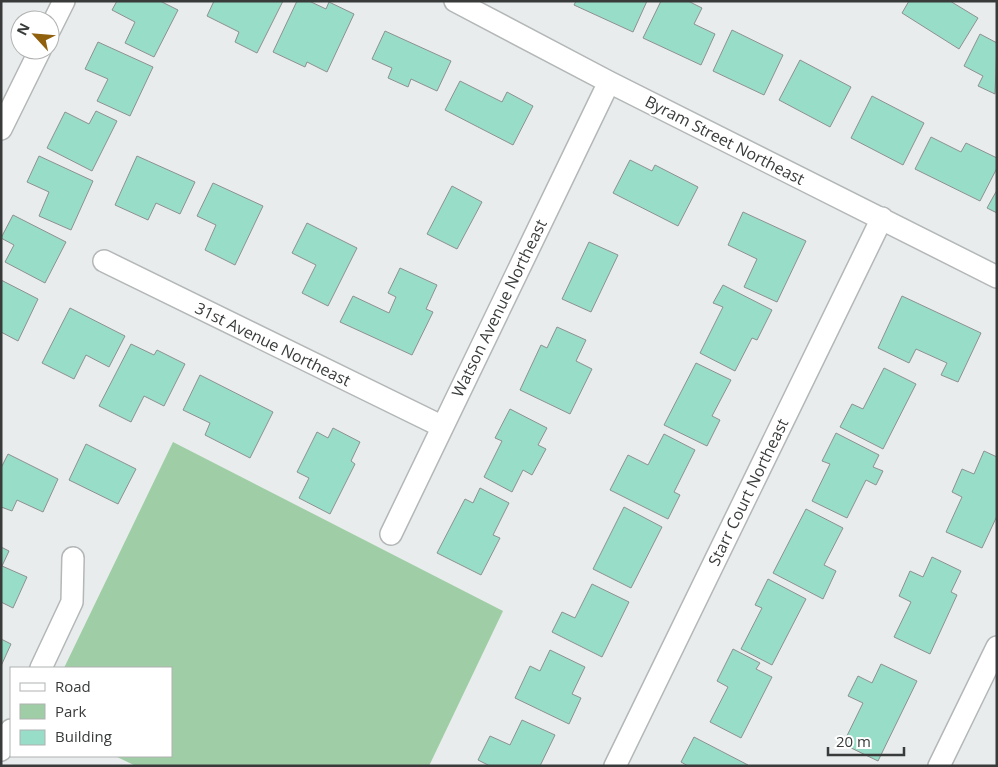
<svg xmlns="http://www.w3.org/2000/svg" width="998" height="767" viewBox="0 0 998 767" font-family="'Open Sans',sans-serif">
  <style>
    .green { fill: #9fcda5 }
    .building { fill: #98ddc8; stroke: #8d918f }
    .lines { fill: none; stroke-linecap: round; stroke-linejoin: round }
    .minor-casing { stroke: #b4b7b7; stroke-width: 24 }
    .minor { stroke: #fff; stroke-width: 21 }
    .labels { text-anchor: middle; dominant-baseline: central; stroke-width: 4; stroke-linejoin: round; paint-order: stroke }
    .street-label { font-size: 16px; fill: #393b3b; stroke: #fff }
  </style>
  <rect width="100%" height="100%" fill="#e8ecec"/>
  <path class="green" d="M173,442l330,169 -74,155h-293l-21,-10h56v-88h-107z"/>
  <path class="building" d="M117,1h43l18,9 -24,47 -29,-14 10,-21 -23,-12z
    M214,1h69l-26,52 -22,-11 4,-10 -32,-16z
    M297,1h12l17,8 3,-7 25,12 -27,58 -20,-10 -2,5 -32,-15z
    M576,1h71l-14,31 -59,-27z
    M661,1h27l14,7 -8,16 21,10 -14,31 -58,-27z
    M909,1h41l28,17 -19,31 -57,-36z
    M732,30l51,25 -19,40 -51,-24z
    M385,31l66,30 -14,30 -26,-12 -3,8 -20,-9 4,-10 -20,-9z
    M980,34l17,9 -2,51 -17,-8 5,-10 -19,-10z
    M98,42l55,25 -23,49 -33,-15 11,-22 -23,-10z
    M800,60l51,27 -21,40 -51,-27z
    M460,81l42,21 5,-10 26,14 -20,39 -68,-35z
    M872,96l52,27 -21,42 -52,-27z
    M96,111l21,10 -25,50 -45,-23 18,-36 24,12z
    M931,137l30,15 5,-9 31,15v10l-17,33 -65,-32z
    M39,156l54,25 -22,49 -32,-14 10,-24 -22,-10z
    M137,156l58,26 -15,32 -24,-11 -8,17 -33,-15z
    M630,160l22,11 3,-6 43,22 -20,39 -65,-33z
    M213,183l50,23 -28,59 -30,-15 11,-25 -19,-9z
    M452,186l30,16 -25,47 -30,-15z
    M997,190v23l-10,-5z
    M743,212l63,29 -29,61 -33,-15 13,-28 -29,-14z
    M13,215l53,27 -21,41 -40,-21 9,-17 -13,-7z
    M307,223l50,25 -29,58 -26,-13 14,-28 -24,-12z
    M589,242l29,13 -27,57 -29,-13z
    M400,268l37,17 -11,24 7,3 -21,43 -72,-33 13,-26 36,17 7,-16 -8,-4z
    M1,280l37,19 -20,42 -17,-9z
    M723,285l49,25 -15,30 -5,-2 -17,33 -35,-18 23,-46 -10,-4z
    M902,296l79,37 -23,49 -17,-7 6,-12 -31,-14 -7,14 -31,-15z
    M70,308l55,28 -16,31 -23,-12 -12,24 -32,-16z
    M557,327l29,13 -10,21 16,8 -22,45 -50,-24 21,-45 6,3z
    M131,344l23,11 3,-5 28,14 -21,42 -20,-10 -13,26 -32,-16z
    M696,363l35,17 -19,36 8,4 -13,26 -43,-21z
    M884,368l32,16 -33,65 -43,-22 12,-23 11,5z
    M200,375l73,37 -23,46 -45,-23 5,-12 -27,-13z
    M510,409l37,19 -9,17 8,4 -14,26 -9,-5 -11,22 -28,-15 18,-36 -7,-3z
    M333,428l27,14 -9,19 4,3 -25,50 -31,-16 10,-20 -12,-6 20,-40 11,6z
    M836,433l43,22 -6,12 10,4 -7,14 -10,-5 -19,38 -35,-17 18,-37 -8,-3z
    M664,434l31,16 -21,42 6,3 -12,24 -58,-29 18,-35 20,10z
    M86,444l50,25 -18,35 -49,-24z
    M984,451l13,6v59l-15,32 -36,-16 16,-35 -10,-5 10,-23 12,5z
    M8,454l50,25 -15,33 -26,-12 -5,11 -11,-4v-39z
    M480,488l29,15 -16,32 7,3 -19,37 -44,-22 28,-54 8,4z
    M624,507l38,20 -31,61 -38,-19z
    M806,509l37,19 -19,37 12,6 -13,28 -50,-26z
    M1,547l8,4 -7,15 25,11 -14,31 -12,-6z
    M932,557l29,14 -10,21 6,3 -27,59 -36,-17 17,-35 -12,-6 11,-25 13,6z
    M768,579l38,20 -34,66 -31,-16 21,-41 -7,-3z
    M592,584l37,18 -27,55 -50,-25 10,-20 13,6z
    M1,639l10,5 -10,22z
    M733,649l27,14 -4,6 16,8 -31,61 -31,-16 18,-35 -11,-6z
    M550,650l35,17 -13,27 9,4 -12,26 -54,-26 15,-32 10,5z
    M881,664l36,17 -39,80 -35,-17 20,-41 -15,-7 10,-20 14,7z
    M522,720l33,15 -15,31h-50l-12,-6 12,-24 20,9z
    M694,737l54,28v1h-60l-7,-4z"/>
  <g class="lines">
    <g class="minor-casing">
      <path id="minor" d="M455,1l154,81 388,195
        M50,29l14,-28
        M1,129l39,-79
        M104,261l337,165
        M391,534l218,-452
        M41,668l31,-66 1,-44
        M1,750l10,-20
        M615,766l267,-548
        M939,766l58,-119"/>
    </g>
    <use href="#minor" class="minor"/>
  </g>
  <g class="labels">
    <g class="street-label">
      <text transform="translate(725 140) rotate(27)">Byram Street Northeast</text>
      <text transform="translate(499 308) rotate(-64)">Watson Avenue Northeast</text>
      <text transform="translate(273 344) rotate(26)">31st Avenue Northeast</text>
      <text transform="translate(748 492) rotate(-64)">Starr Court Northeast</text>
    </g>
  </g>
  <rect width="998" height="767" fill="none" stroke="#393b3b" stroke-width="5"/>
  <rect x="10" y="667" width="162" height="90" fill="#ffffff" stroke="#b0b1b1"/>
  <rect x="20" y="683" width="25" height="8" fill="#ffffff" stroke="#b0b1b1"/>
  <text x="55" y="692" font-size="15" fill="#393b3b">Road</text>
  <rect x="20" y="704" width="25" height="15" fill="#9fcda5" stroke="#b0b1b1"/>
  <text x="55" y="717" font-size="15" fill="#393b3b">Park</text>
  <rect x="20" y="730" width="25" height="15" fill="#98ddc8" stroke="#b0b1b1"/>
  <text x="55" y="742" font-size="15" fill="#393b3b">Building</text>
  <g transform="translate(35 35) rotate(296)"><circle r="24" fill="#ffffff" stroke="#b0b1b1"/>
  <path d="M0-4L9 19L0 12L-9 19Z" fill="#90600d"/>
  <text y="-8" font-size="14" font-weight="bold" text-anchor="middle" fill="#393b3b">N</text>
  </g>
  <path d="M828 747v8h76v-8" fill="none" stroke="#393b3b" stroke-width="2.5"/>
  <text x="836" y="747" font-size="15" fill="#393b3b" stroke="#ffffff" stroke-width="4" paint-order="stroke">20 m</text>
</svg>
